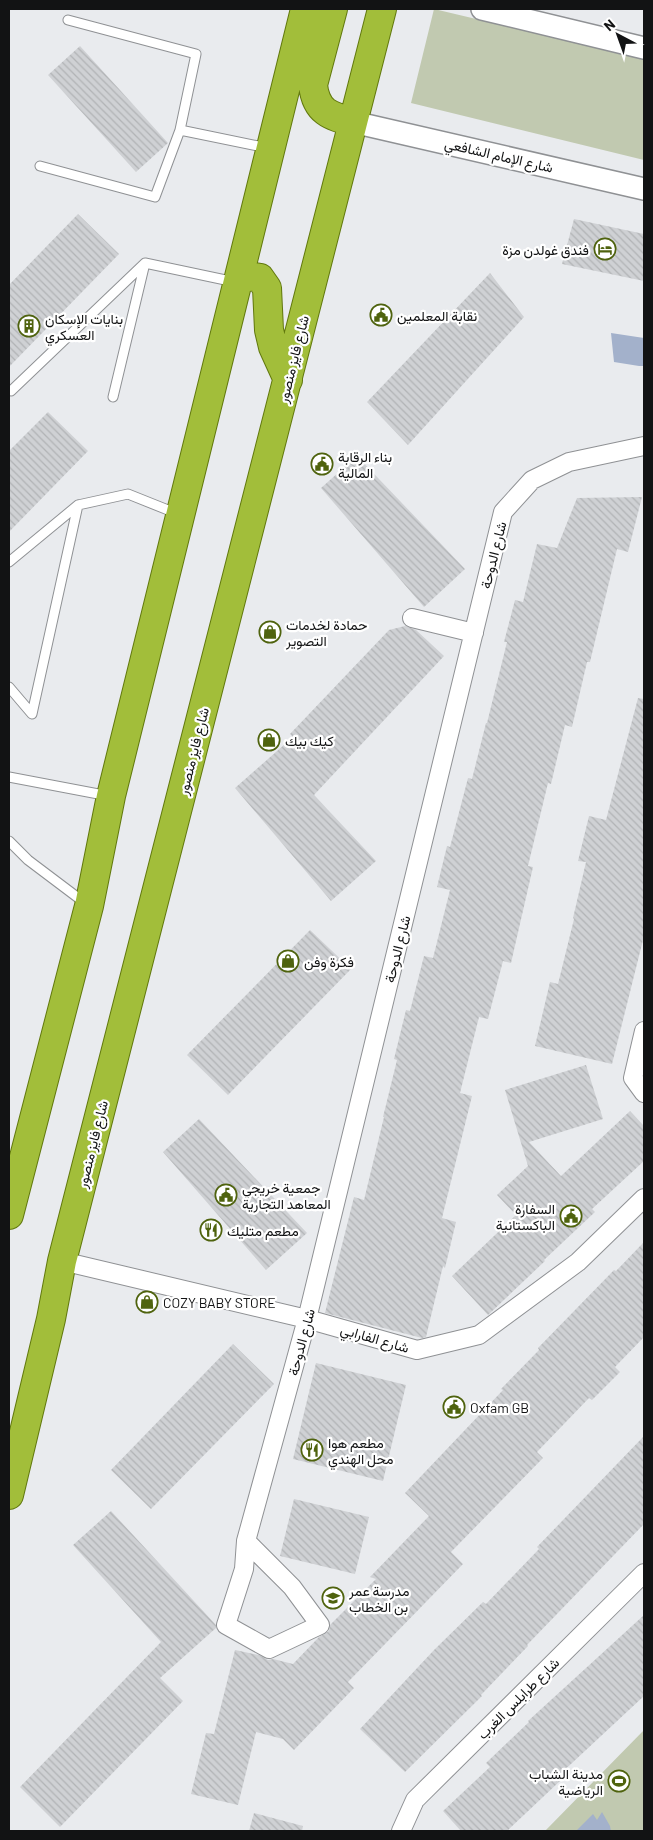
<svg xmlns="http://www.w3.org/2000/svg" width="653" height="1840" viewBox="0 0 653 1840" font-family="Barlow,Vazirmatn,sans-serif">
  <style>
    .green { fill: #c1c9b0 }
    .water { fill: #a3b1cb }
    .building { fill: url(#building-back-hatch) }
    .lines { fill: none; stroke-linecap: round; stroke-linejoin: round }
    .service-casing { stroke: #8f9194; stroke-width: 11 }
    .minor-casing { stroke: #8f9194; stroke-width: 20 }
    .tertiary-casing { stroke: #8f9194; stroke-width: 24 }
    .trunk-casing { stroke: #61780d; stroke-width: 30 }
    .service { stroke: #fff; stroke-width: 9 }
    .minor { stroke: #fff; stroke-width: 18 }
    .tertiary { stroke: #fff; stroke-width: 21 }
    .trunk { stroke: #a2be3a; stroke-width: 28 }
    .labels { text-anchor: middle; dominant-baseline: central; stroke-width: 4.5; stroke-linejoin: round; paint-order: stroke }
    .street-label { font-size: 14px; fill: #121314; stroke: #fff }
    .poi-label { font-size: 14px; fill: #121314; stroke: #fff; text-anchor: start }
  </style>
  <defs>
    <pattern id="building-back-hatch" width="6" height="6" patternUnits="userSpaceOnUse" patternTransform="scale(1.25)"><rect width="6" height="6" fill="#cfd1d4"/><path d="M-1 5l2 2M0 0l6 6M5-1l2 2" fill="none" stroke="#b1b3b5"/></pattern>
  </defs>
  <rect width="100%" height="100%" fill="#e9ebee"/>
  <path class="green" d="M434,9l210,50v101l-233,-57z
    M644,1730v101h-99z"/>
  <path class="water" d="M611,333l33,5v28h-5l-25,-4z
    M602,1812l8,14 1,5h-35l17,-17 4,6z"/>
  <path class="building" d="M80,46l88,97 -32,29 -88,-97z
    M78,214l41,40 -110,113v-82z
    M574,219l70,15v47l-82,-17z
    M490,273l34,44 -116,128 -41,-43z
    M48,412l40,39 -79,81v-81z
    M357,456l108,113 -41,38 -103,-119z
    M642,497l-14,55 -11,-3 -27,113h-3l-15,65 -7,-2 -14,59 -3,-1 -20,83 5,1 -22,96 -8,-2 -15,58 -9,-2 -19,76 12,3 -30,122 14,4 -11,46 -2,-2 -17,71 -4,1 -97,-25 29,-116 10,3 20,-83h-1l14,-57 -3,-1 12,-49 4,1 14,-55 9,2 17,-68 -13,-3 10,-41 3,1 18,-69 4,1 14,-56h1l20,-81h-3l11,-42 8,2 14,-58 20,4 20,-50z
    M405,626l11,4 28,26 -130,139 62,66 -45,40 -96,-113 58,-51 -3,-3 99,-104z
    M638,698l6,1v237l-32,128 -77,-18 15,-64 8,2 16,-65 -1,-1 13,-56 -8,-1 11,-45 17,4z
    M310,930l41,39 -123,126 -41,-40z
    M586,1065l17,54 -74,23 32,34 69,-65 14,15v35l-52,48 3,3 -51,48 1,1 -57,54 -36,-39 64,-61 -19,-20 31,-29 -23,-76z
    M199,1119l108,114 -41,37 -103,-118z
    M644,1242v95l-29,30 5,5 -28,28 -3,-2 -52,54 6,6 -92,94 12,12 -115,118 6,6 -60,62 -11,-11 -27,-7 -18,73 -47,-11 15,-61 8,1 21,-84 24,5 9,5 5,-1 20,5 26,-27 10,-6 1,-6 46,-46 -6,-2 59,-61 -24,-23 98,-103 -2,-1 38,-39 -1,-2 76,-78 2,1z
    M233,1344l41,40 -123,125 -40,-39z
    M316,1363l90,22 -23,96 -90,-22z
    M644,1436v88l-117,121 1,1 -47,49 1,1 -77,76 -45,-43 74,-79 49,-48 3,2 53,-55 -2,-2z
    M294,1499l75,18 -14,57 -75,-18z
    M111,1511l105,114v3l-56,50 23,23 -123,126 -40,-40 141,-145 -88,-97z
    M644,1615v81l-87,81 3,4 -53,50h-46l-18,-20 47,-44 -4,-4 43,-41 -1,-1z
    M254,1813l49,13 -1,5h-53z"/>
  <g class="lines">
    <g class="service-casing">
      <path id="service" d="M68,20l128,34 -16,76 88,18
        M40,166l115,31 25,-67
        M11,391l134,-128
        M113,397l32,-134 90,19
        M9,562l69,-57 50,-11 50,20
        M9,687l23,27 46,-209
        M9,777l100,19
        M9,841l19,19 57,43"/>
    </g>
    <g class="minor-casing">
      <path id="minor" d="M412,618l62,15
        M644,1031l-11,47 11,15
        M62,1261l245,58 110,31 62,-15 99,-73 66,-64
        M246,1541l46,46 28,38 -51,24 -43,-24 18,-56 2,-28 61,-222 196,-807 29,-32 37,-18 75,-16
        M401,1831l14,-31 229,-227"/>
    </g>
    <g class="tertiary-casing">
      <path id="tertiary" d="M482,9l162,39
        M353,122l291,67"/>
    </g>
    <g class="trunk-casing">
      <path id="trunk" d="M333,9l-20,76c3,27 17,31 40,37
        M238,282c8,-6 13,-6 22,-4l7,10 2,42 4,17 15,33
        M9,1215l80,-309 22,-110 194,-787
        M9,1495l42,-176 11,-58 320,-1252"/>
    </g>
    <use href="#service" class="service"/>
    <use href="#minor" class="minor"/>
    <use href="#tertiary" class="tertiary"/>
    <use href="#trunk" class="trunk"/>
  </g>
  <defs>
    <g id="hotel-ring" transform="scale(1.125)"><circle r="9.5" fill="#fff" stroke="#4f630e" stroke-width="1.5"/><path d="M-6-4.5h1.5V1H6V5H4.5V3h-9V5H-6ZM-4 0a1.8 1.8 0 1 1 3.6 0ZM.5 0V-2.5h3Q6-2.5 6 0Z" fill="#4f630e"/></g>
    <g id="civic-ring" transform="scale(1.125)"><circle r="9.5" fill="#fff" stroke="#4f630e" stroke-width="1.5"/><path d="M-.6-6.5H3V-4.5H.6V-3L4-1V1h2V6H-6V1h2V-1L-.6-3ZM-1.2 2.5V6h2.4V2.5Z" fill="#4f630e"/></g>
    <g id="building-ring" transform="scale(1.125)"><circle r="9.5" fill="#fff" stroke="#4f630e" stroke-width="1.5"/><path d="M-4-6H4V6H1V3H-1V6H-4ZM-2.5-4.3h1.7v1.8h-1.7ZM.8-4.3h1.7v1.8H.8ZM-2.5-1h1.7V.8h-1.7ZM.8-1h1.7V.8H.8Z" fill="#4f630e"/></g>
    <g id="shop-ring" transform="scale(1.125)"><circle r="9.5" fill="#fff" stroke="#4f630e" stroke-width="1.5"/><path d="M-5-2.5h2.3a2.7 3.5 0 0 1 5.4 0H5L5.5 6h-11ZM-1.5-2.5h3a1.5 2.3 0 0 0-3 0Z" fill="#4f630e"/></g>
    <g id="restaurant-ring" transform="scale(1.125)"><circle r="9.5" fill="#fff" stroke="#4f630e" stroke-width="1.5"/><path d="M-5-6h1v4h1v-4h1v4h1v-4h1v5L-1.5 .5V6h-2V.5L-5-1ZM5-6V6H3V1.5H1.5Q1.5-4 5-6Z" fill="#4f630e"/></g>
    <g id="school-ring" transform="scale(1.125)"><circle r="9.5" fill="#fff" stroke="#4f630e" stroke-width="1.5"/><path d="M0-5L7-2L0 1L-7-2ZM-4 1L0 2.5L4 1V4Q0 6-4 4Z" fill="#4f630e"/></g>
    <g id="stadium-ring" transform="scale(1.125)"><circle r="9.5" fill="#fff" stroke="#4f630e" stroke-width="1.5"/><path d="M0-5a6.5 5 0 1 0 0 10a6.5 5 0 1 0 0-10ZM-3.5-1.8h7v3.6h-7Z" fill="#4f630e"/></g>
  </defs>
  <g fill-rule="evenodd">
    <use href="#hotel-ring" x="605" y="249"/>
    <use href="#civic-ring" x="381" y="315"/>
    <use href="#building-ring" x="29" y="326"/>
    <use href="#civic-ring" x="322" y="464"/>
    <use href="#shop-ring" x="270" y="632"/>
    <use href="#shop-ring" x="269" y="740"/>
    <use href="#shop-ring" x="288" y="961"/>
    <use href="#civic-ring" x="226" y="1195"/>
    <use href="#civic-ring" x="571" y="1216"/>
    <use href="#restaurant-ring" x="211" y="1230"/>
    <use href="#shop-ring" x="147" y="1302"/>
    <use href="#civic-ring" x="454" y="1407"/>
    <use href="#restaurant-ring" x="312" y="1450"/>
    <use href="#school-ring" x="333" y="1598"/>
    <use href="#stadium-ring" x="619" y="1781"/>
  </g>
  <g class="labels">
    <g class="street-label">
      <text transform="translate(499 155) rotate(13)">شارع الإمام الشافعي</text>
      <text transform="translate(293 359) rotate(-76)">شارع فايز منصور</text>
      <text transform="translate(493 555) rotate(-76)">شارع الدوحة</text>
      <text transform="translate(193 751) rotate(-76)">شارع فايز منصور</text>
      <text transform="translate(397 949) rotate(-76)">شارع الدوحة</text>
      <text transform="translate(92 1144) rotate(-76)">شارع فايز منصور</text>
      <text transform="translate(375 1338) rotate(16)">شارع الفارابي</text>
      <text transform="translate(301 1342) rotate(-75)">شارع الدوحة</text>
      <text transform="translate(518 1698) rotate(-45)">شارع طرابلس الغرب</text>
    </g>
    <g class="poi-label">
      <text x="589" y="249" text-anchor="end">فندق غولدن مزة</text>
      <text x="397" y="315">نقابة المعلمين</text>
      <text x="45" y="318">بنايات الإسكان<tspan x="45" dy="16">العسكري</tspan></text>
      <text x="338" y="456">بناء الرقابة<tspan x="338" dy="16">المالية</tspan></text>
      <text x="286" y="624">حمادة لخدمات<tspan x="286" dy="16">التصوير</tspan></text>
      <text x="285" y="740">كيك بيك</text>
      <text x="304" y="961">فكرة وفن</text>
      <text x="242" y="1187">جمعية خريجي<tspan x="242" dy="16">المعاهد التجارية</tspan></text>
      <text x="555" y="1208" text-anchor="end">السفارة<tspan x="555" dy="16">الباكستانية</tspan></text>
      <text x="227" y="1230">مطعم متليك</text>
      <text x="163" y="1302">COZY BABY STORE</text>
      <text x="470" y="1407">Oxfam GB</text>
      <text x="328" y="1442">مطعم هوا<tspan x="328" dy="16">محل الهندي</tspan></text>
      <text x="349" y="1590">مدرسة عمر<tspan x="349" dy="16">بن الخطاب</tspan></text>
      <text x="603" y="1773" text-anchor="end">مدينة الشباب<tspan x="603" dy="16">الرياضية</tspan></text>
    </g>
  </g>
  <rect width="653" height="1840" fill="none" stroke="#121314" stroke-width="20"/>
  <g transform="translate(618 35) rotate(319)" stroke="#ffffff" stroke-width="4" paint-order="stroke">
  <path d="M0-4L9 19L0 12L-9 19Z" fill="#121314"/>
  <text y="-8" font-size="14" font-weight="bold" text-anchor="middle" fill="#121314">N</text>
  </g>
</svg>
